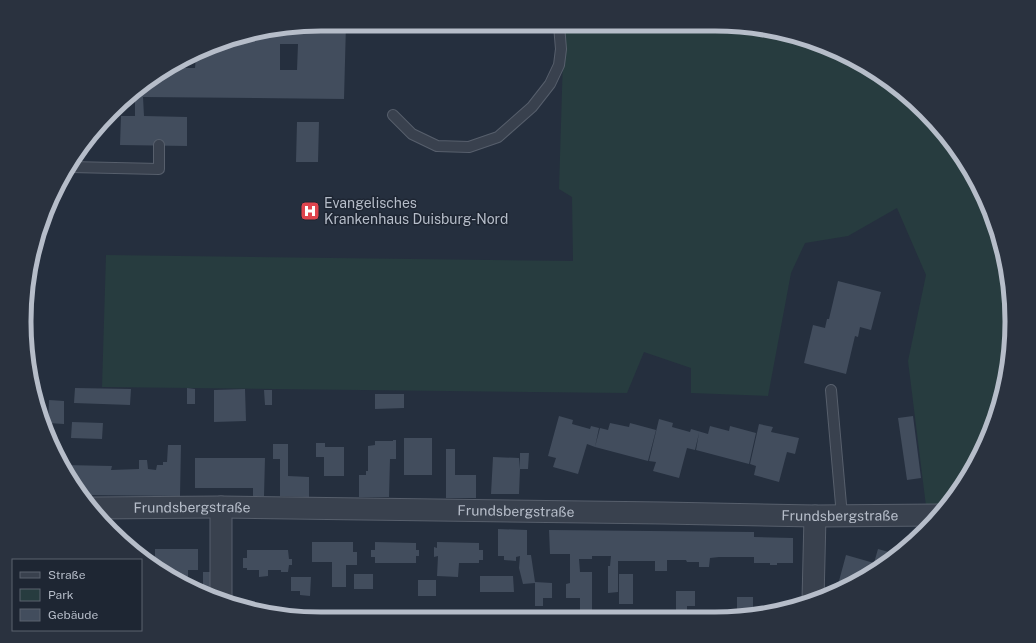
<svg xmlns="http://www.w3.org/2000/svg" width="1036" height="643" viewBox="0 0 1036 643" font-family="'Public Sans',sans-serif">
  <style>
    .green { fill: #273c3f }
    .building { fill: #424d5d; fill-rule: evenodd }
    .lines { fill: none; stroke-linecap: round; stroke-linejoin: round }
    .service-casing { stroke: #575f6c; stroke-width: 12 }
    .minor-casing { stroke: #575f6c; stroke-width: 23 }
    .service { stroke: #39414e; stroke-width: 10 }
    .minor { stroke: #39414e; stroke-width: 21 }
    .labels { text-anchor: middle; dominant-baseline: central; stroke-width: 3; stroke-linejoin: round; paint-order: stroke }
    .poi-label { font-size: 14px; fill: #b6bdc9; stroke: #1e2633; text-anchor: start }
    .street-label { font-size: 14px; fill: #b6bdc9; stroke: #1e2633 }
    .rim { fill: none; stroke: #b6bdc9; stroke-width: 5 }
  </style>
  <rect width="100%" height="100%" fill="#252f3e"/>
  <path class="green" d="M564,25l189,2 75,20 53,30 73,71 18,25 24,53 13,56 2,59 -9,57 -21,55 -30,49 -5,5 -20,-1 -18,-145 18,-86 -29,-67 -49,28 -43,7 -14,30 -23,123 -77,-3v-25l-47,-16 -17,41 -525,-6 4,-132 467,6 -1,-64 -13,-8z"/>
  <path class="building" d="M322,24h24l-2,75 -201,-2 1,19 43,1v29l-67,-1 1,-29h14v-20h-5l11,-11 37,-20v3h17l1,-12 30,-16zM280,44h18l-1,26h-17z
    M297,122h22l-1,40h-22z
    M838,281l43,11 -10,38 -11,-3 -2,10 -3,-1 -9,38 -42,-11 9,-38 12,3 2,-9h2z
    M75,388l56,1 -1,16 -56,-2z
    M187,388l8,1v15h-8z
    M245,389l1,32 -32,1v-32z
    M264,390h8v15h-7z
    M375,394h29v14l-29,1z
    M49,400l15,1v23l-16,-1z
    M559,416l14,4 -1,4 18,5 1,-3 8,2 -4,19 -8,-3 -9,30 -25,-7 3,-9 -8,-2z
    M913,416l8,62 -14,2 -9,-62z
    M659,419l14,4 -1,4 18,5 1,-3 17,5 2,-8 19,5 1,-5 26,7 -7,31 -53,-14 3,-17 -4,17 -8,-2 -8,30 -26,-7 3,-9 -7,-1z
    M72,422l31,1 -1,16 -31,-1z
    M610,423l19,4 1,-4 26,7 -8,31 -53,-14 5,-19 8,2z
    M759,424l14,3 -2,5 28,6 -4,16 -8,-2 -8,30 -25,-7 2,-9 -6,-2z
    M404,438h28v37h-28z
    M393,440h3v19h-6l-1,38h-30v-22h7v-4h2v-25l7,-1v-4h18z
    M316,443h9v4h19v29h-20v-19h-8z
    M273,444h15v32l21,1v20l-29,-1v-37h-7z
    M168,445h13l-1,51 -98,-1 -8,-8 -10,-22 48,1 -1,4 28,-1v-9h8l1,9 8,1 1,-5h6v-3h4z
    M446,449h9v26h21v23h-30z
    M520,453h9l-1,16h-8l-1,25h-28l2,-37 26,1 1,11z
    M195,458h70l-1,38h-11v-8h-58z
    M498,529l29,1v25h4l4,27 17,1v15h-9v8h-8v-23l-12,1 -4,-16 1,-12 -4,1v4l-12,-1v-4h-6z
    M549,530l205,2v5l39,1v25h-16v2h-7v-2h-16v-6h-35l-9,1 -1,9h-10v-5h-12l-1,-2h-19v11h-12v-10h-37v31l-10,1v-27h2l1,-10h-19v3h-13l1,13h12v39l-12,1v-14h-14v-14l4,-1v-29h-20z
    M124,540h9v7h5l-1,7z
    M312,542h41v10h4v13h-11v22h-14v-25h-20z
    M375,542l41,1v7h3v6h-3v7h-41v-6h-4v-7h4z
    M437,542l42,1v7h4v10h-4v3h-20l-1,14 -21,-1 1,-20 -4,1v-10l3,1z
    M155,549h43v21h-10v13h-3l-30,-17z
    M878,549l14,4 -2,4 3,1 -30,21 -12,5 -12,-3 7,-26 28,8z
    M247,550h41l1,9h3v6h-3l-1,7h-7v-2h-13v6l-9,1v-7h-12v-2h-4v-10h4z
    M203,572h9l-1,19h-8z
    M354,574h19v15h-19z
    M619,574h14v30h-14z
    M480,576h33l1,16h-34z
    M291,577h20l-1,19 -10,-1v-4h-9z
    M418,580h18v16h-18z
    M676,591h19v15h-8v12h-11z
    M737,597h16v17l-16,-1z"/>
  <g class="lines">
    <g class="service-casing">
      <path id="service" d="M393,115l19,19 25,12 32,1 29,-10 34,-30 18,-23 9,-19 2,-16 -2,-24
        M71,167l88,2v-24
        M831,390l11,126"/>
    </g>
    <g class="minor-casing">
      <g id="minor">
        <path id="s1" d="M94,508l127,-1 442,6 152,3 124,-1"/>
        <path d="M221,600v-93"/>
        <path d="M813,600l2,-84"/>
      </g>
    </g>
    <use href="#service" class="service"/>
    <use href="#minor" class="minor"/>
  </g>
  <defs>
    <g id="hospital-square" transform="scale(1)"><rect x="-9" y="-9" width="18" height="18" rx="4" fill="#e0444e" stroke="#1e2633"/><path d="M-5-5h3v3.5h4V-5h3V5h-3V1.5h-4V5h-3Z" fill="#fff"/></g>
  </defs>
  <g fill-rule="evenodd">
    <use href="#hospital-square" x="310" y="211"/>
  </g>
  <g class="labels">
    <g class="poi-label">
      <text x="324" y="203">Evangelisches<tspan x="324" dy="16">Krankenhaus Duisburg-Nord</tspan></text>
    </g>
    <g class="street-label">
      <text stroke="none"><textPath href="#s1" startOffset="98">Frundsbergstraße</textPath></text>
      <text stroke="none"><textPath href="#s1" startOffset="422">Frundsbergstraße</textPath></text>
      <text stroke="none"><textPath href="#s1" startOffset="746">Frundsbergstraße</textPath></text>
    </g>
  </g>
  <path d="M0 0H1036V643H0ZM321 31H715A290 290 0 0 1 1005 321V322A290 290 0 0 1 715 612H321A290 290 0 0 1 31 322V321A290 290 0 0 1 321 31Z" fill="#2a323f" fill-rule="evenodd"/>
  <path class="rim" d="M321 31H715A290 290 0 0 1 1005 321V322A290 290 0 0 1 715 612H321A290 290 0 0 1 31 322V321A290 290 0 0 1 321 31Z"/>
  <rect x="12" y="559" width="130" height="72" fill="#1e2633" stroke="#5b626f"/>
  <rect x="20" y="572" width="20" height="6" fill="#39414e" stroke="#5b626f"/>
  <text x="48" y="579" font-size="12" fill="#b6bdc9">Straße</text>
  <rect x="20" y="589" width="20" height="12" fill="#273c3f" stroke="#5b626f"/>
  <text x="48" y="599" font-size="12" fill="#b6bdc9">Park</text>
  <rect x="20" y="609" width="20" height="12" fill="#424d5d" stroke="#5b626f"/>
  <text x="48" y="619" font-size="12" fill="#b6bdc9">Gebäude</text>
</svg>
